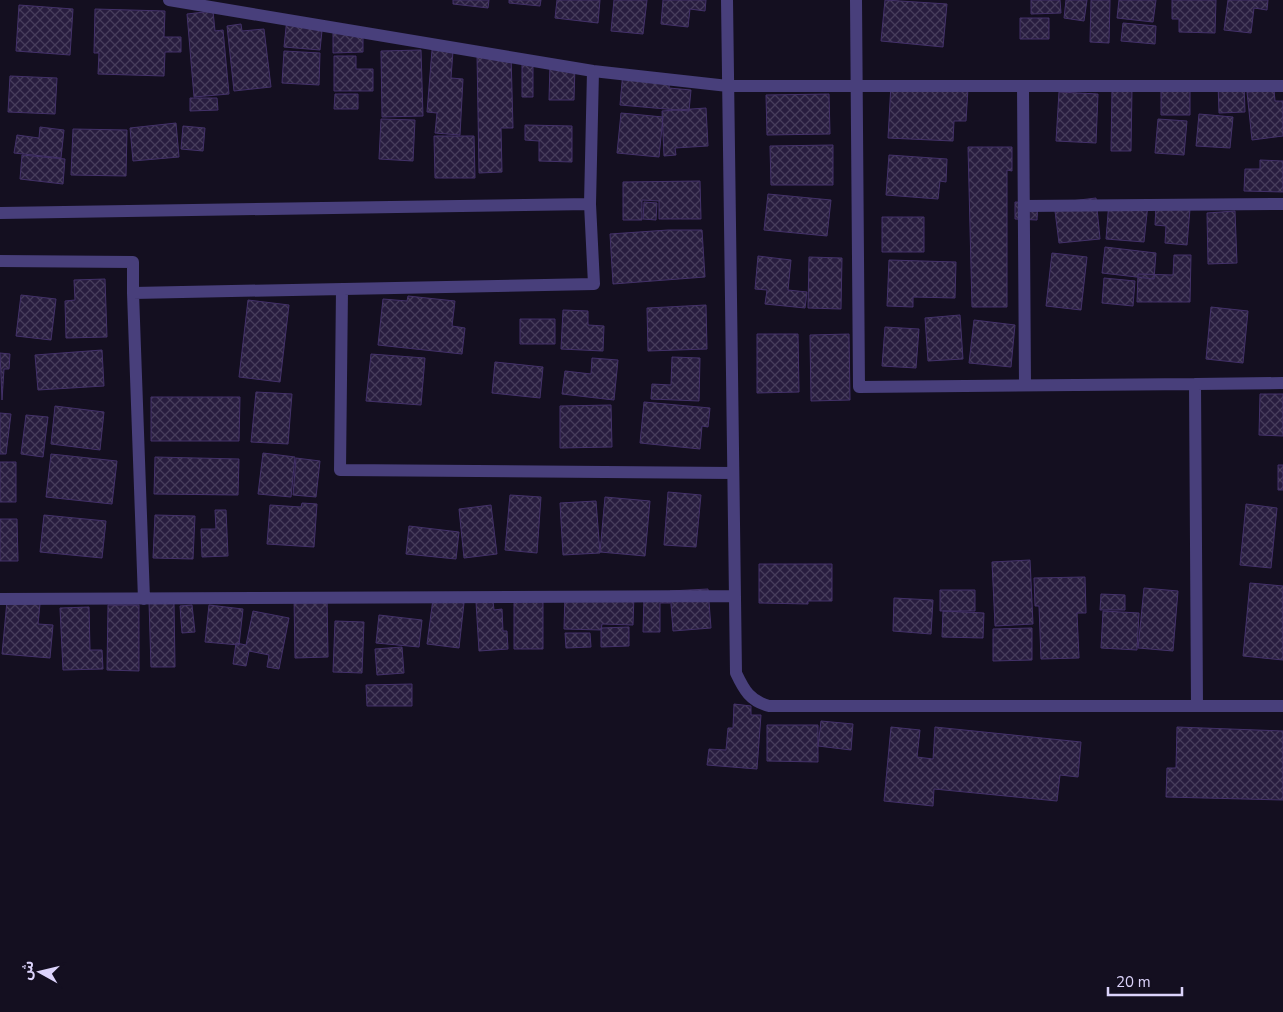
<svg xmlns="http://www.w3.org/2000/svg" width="1283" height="1012" viewBox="0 0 1283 1012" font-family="'Nunito Sans','Noto Sans Arabic',sans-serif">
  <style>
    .building { fill: url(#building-cross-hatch); stroke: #433169 }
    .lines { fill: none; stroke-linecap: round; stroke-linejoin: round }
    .minor { stroke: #483f7b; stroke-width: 12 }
  </style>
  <defs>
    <pattern id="building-cross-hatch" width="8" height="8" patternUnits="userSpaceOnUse" patternTransform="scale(1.25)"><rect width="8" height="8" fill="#281d3f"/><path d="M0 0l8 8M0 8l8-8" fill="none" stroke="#473d5c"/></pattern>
  </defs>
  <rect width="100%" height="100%" fill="#140f20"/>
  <path class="building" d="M453,0h36l-1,8 -35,-4z
    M509,0h32l-1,6 -31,-3z
    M557,0h43l-2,23 -43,-5z
    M614,0h33l-4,34 -32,-3z
    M663,0h43l-1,11 -15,-2 -2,18 -27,-3z
    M885,0l62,4 -4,43 -62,-6z
    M1031,0h29l1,13 -30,1z
    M1066,0h21l-3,21 -20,-3z
    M1091,0h19l-1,43 -19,-1z
    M1119,0h37l-3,22 -36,-4z
    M1172,0h44l-1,33 -36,-1v-13h-7z
    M1228,0h40l-1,10 -13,-2 -3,25 -27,-3z
    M19,5l54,4 -3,46 -54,-4z
    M95,9l70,2 -1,26h17v15h-16l-1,24 -66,-2 1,-21h-5z
    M213,11l2,20 8,-1 6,64 -35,3 -7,-83z
    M287,18l36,3 -3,29 -36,-3z
    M1020,18h29v21h-29z
    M1123,23l33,3 -1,18 -34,-3z
    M241,24l1,7 22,-2 7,58 -37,4 -7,-65z
    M333,32h30v20l-30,1z
    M421,50l2,66 -41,1 -1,-66z
    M432,50l21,1 -2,27 12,1 -3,56 -25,-2 2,-20 -10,-1z
    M284,51l36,2 -1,32 -37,-2z
    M477,54h34l2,74h-12l1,44 -23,1z
    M334,56h22v13h17v22h-39z
    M522,63l11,1v33h-11z
    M550,64l25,1 -1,35h-25z
    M623,71l47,4 -1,13 22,2 -2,21 -69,-6z
    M10,76l47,2 -2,36 -47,-2z
    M1244,82l1,30 -26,1 -1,-30z
    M891,84l77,4 -2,33h-12l-1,20 -65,-3z
    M1161,84h29v31h-29z
    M1112,89h20l-1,62h-20z
    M1274,90l1,11h8v35l-31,4 -5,-48z
    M1059,92l39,2 -2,49 -40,-2z
    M335,94h23v15h-24z
    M829,94l1,40 -63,1 -1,-40z
    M190,98h27l1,12 -28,1z
    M706,108l2,38 -33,2 1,7 -12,1 -2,-45z
    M621,113l42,4 -4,40 -42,-4z
    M1199,114l34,3 -3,31 -34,-2z
    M381,119l34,1 -2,41 -34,-2z
    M1158,119l29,2 -3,34 -29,-2z
    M176,123l3,34 -46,4 -3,-33z
    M525,125l47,1v36l-33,-1v-20l-14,-1z
    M183,126l22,2 -2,23 -22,-2z
    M40,127l24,3 -3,28 -47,-5 3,-18 22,3z
    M73,129l54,1 -1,46 -55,-1z
    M434,136h40l1,42h-40z
    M833,145v40h-62l-1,-39z
    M968,147h44v24l-5,-1v137h-35z
    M22,155l43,4 -2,25 -43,-5z
    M889,155l58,4 -1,23 -6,-1 -2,18 -52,-4z
    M1260,160l23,1v31l-39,-1 1,-22h15z
    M700,181l1,38h-42v-18l-17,-1v20h-19v-38z
    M768,194l63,6 -4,36 -63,-6z
    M1096,198l4,41 -41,4 -5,-40z
    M1109,201l39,3 -4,38 -38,-3z
    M644,202l13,1 -1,17 -13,-1z
    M1015,202l23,1 -1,17 -22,-1z
    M1156,206l34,3 -3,36 -22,-2 1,-17 -11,-1z
    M1235,211l2,52 -29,1 -1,-51z
    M882,217h42v35h-42z
    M668,230h34l3,47 -92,7 -3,-50z
    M1105,247l51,6 -2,26 -52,-6z
    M1052,253l35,4 -6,53 -35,-4z
    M1174,255h17l-1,47h-53l1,-28 35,1z
    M758,256l33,4 -3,30 19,2 -2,16 -40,-4 2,-14 -12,-1z
    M809,257l33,1 -1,51 -33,-1z
    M889,260l67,2 -1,36 -42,-1v10l-26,-1z
    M1104,278l31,3 -2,25 -31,-3z
    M105,279l2,58 -41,1 -1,-37 10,-1 -1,-20z
    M21,295l35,4 -5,41 -35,-4z
    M408,296l47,5 -3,25 13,2 -3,26 -84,-9 5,-46 24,2z
    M248,300l41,5 -9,77 -41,-5z
    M706,305l1,44 -59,2 -1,-43z
    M1211,307l37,4 -5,52 -37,-4z
    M563,310l25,1v14l16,1 -1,25 -42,-2z
    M960,315l3,44 -35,2 -3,-43z
    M520,319h35v25h-35z
    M974,320l41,5 -4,42 -42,-4z
    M885,327l34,2 -3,39 -34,-2z
    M757,334h41l1,58 -42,1z
    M849,334l1,66 -39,1 -1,-66z
    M102,350l2,36 -66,4 -3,-35z
    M0,353l10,1 -1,15h-5l-2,31z
    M371,354l54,4 -4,47 -55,-4z
    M672,357l28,1 -1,43 -48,-2 1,-15 19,1z
    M592,358l26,2 -4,40 -52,-6 3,-23 26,3z
    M495,362l48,5 -3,31 -48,-5z
    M256,392l36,2 -4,50 -37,-2z
    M1260,394h23v42l-24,-1z
    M151,397h89l-1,44h-88z
    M644,402l66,6 -2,19 -6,-1 -2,23 -60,-6z
    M611,405l1,42 -52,1v-42z
    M55,406l49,6 -4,38 -49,-6z
    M0,413l11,1 -5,40h-6z
    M26,415l22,2 -5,40 -22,-3z
    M263,453l32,4 -4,40 -33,-3z
    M51,454l66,7 -5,43 -66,-7z
    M155,457l84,2 -1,36 -84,-1z
    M296,458l24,3 -4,36 -23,-2z
    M0,462h16v40h-16z
    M1278,465h5v25h-5z
    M668,492l33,3 -5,52 -32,-2z
    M510,495l31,2 -4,56 -32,-3z
    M605,497l45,4 -5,55 -45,-4z
    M596,501l4,52 -37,2 -3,-52z
    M302,503l15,1 -3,43 -47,-3 3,-39 31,2z
    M1246,504l31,4 -6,60 -31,-3z
    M491,505l6,49 -33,4 -5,-49z
    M215,510h11l2,46 -26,1 -1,-28h15z
    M44,515l62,6 -4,37 -62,-6z
    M155,515l40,1 -2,43 -40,-1z
    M0,519h17l1,42h-18z
    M409,526l50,6 -3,27 -50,-5z
    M1030,560l3,64 -38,2 -3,-64z
    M759,564h73v37h-24v3l-49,-1z
    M1085,577l1,36h-9l2,45 -38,1 -2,-53h-4l-1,-28z
    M1250,583l33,3v74l-40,-4z
    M1144,588l34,3 -5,60 -35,-3z
    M708,589l3,39 -38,3 -3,-40z
    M940,590h35v21h-35z
    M565,593l69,1 -1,31 -31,-1 -1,6 -37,-1z
    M1101,594l24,1v15h-25z
    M327,596l1,61 -33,1 -1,-61z
    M644,596h26v7h-10v29h-17z
    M514,598h29v51h-29z
    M894,598l39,2 -2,34 -38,-3z
    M433,599l31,4 -5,45 -32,-4z
    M7,601l33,3 -2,20 15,1 -3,33 -48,-4z
    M493,601l1,9 8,-1 1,22h4l1,18 -29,2 -3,-49z
    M149,602h25l1,65h-24z
    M108,605h31v66l-32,-1z
    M192,605l3,27 -13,1 -2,-27z
    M209,605l34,4 -4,36 -34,-3z
    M89,607l1,43h12l1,19 -40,1 -3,-62z
    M253,611l36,7 -10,51 -12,-2 2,-12 -20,-4 -3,15 -13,-2 3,-21 10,2z
    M943,611l41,2 -1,25 -41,-1z
    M1103,611l36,2 -2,37 -36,-2z
    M379,615l43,5 -3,27 -43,-4z
    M335,621l29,1 -2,51 -29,-1z
    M629,627v19l-28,1v-19z
    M1032,628v32l-39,1v-32z
    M565,633h25l1,14 -25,1z
    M402,647l2,26 -27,2 -2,-26z
    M412,684v22h-45l-1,-21z
    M734,704l17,2v9h10l-4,54 -50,-4 2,-16 17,1 2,-22h5z
    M821,721l32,3 -2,26 -33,-4z
    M767,725h51v37l-51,-1z
    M891,727l29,3 -3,27 16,2 2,-32 146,15 -3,35 -18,-2 -3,26 -123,-12 -1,17 -49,-5z
    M1177,727l106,4v69l-117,-3 1,-29h9z"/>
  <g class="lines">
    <path class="minor" d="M169,0l424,71 135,15h555
      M727,0l9,673c8,17 14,28 33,33h514
      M856,0l3,387 336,-3 2,321
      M1023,86l2,299
      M1024,206l259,-2
      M0,213l590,-9
      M0,261l133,1v31l461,-9 -4,-80 3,-133
      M342,289l-2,181 393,3
      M133,293l11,306
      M1195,384l88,-1
      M0,599l735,-3"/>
  </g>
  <g transform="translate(40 972) rotate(278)" stroke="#140f20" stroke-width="4" paint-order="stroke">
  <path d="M0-4L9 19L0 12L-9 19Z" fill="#dcd3fb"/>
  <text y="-8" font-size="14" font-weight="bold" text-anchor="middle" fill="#dcd3fb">ش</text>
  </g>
  <path d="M1108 987v8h74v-8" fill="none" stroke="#dcd3fb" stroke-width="2.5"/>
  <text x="1116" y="987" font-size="15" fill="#dcd3fb" stroke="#140f20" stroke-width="4" paint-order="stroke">20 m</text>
</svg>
